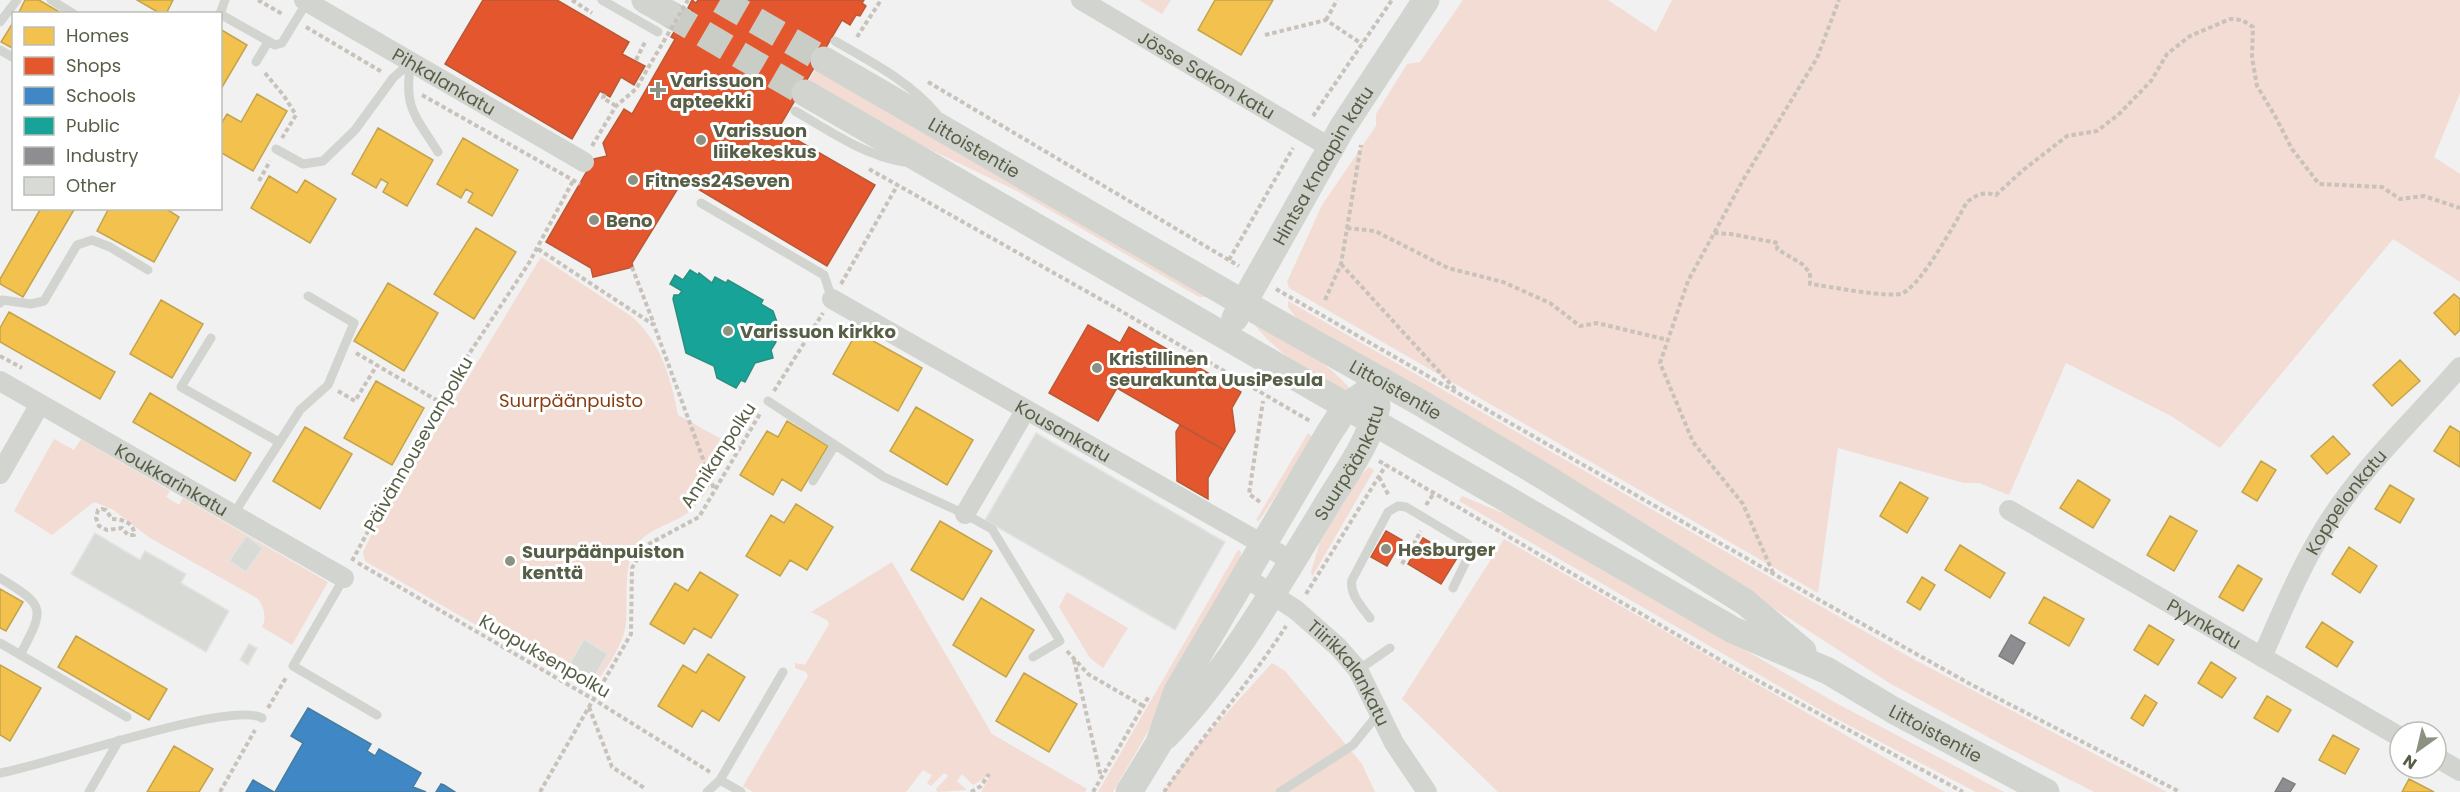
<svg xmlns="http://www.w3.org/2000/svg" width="2460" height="792" viewBox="0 0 2460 792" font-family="Poppins,sans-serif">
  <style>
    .green { fill: #f2dcd4 }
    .homes { fill: #f2c14e; stroke: #c3a44c; stroke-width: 1.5 }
    .shops { fill: #e4572e; stroke: #b95935; stroke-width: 1.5 }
    .schools { fill: #3f88c5; stroke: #467c9f; stroke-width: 1.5 }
    .public { fill: #17a398; stroke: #2a8f7f; stroke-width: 1.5 }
    .industry { fill: #8d8d92; stroke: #7c7f7b; stroke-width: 1.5 }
    .building { fill: #d8dad6; stroke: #e3e4e2; stroke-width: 1.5 }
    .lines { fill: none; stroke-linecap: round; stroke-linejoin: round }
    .secondary-tunnel { stroke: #caccc6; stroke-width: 27; stroke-dasharray: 27 14; stroke-linecap: butt }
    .path { stroke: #c8c2bb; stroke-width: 4; stroke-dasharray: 4.5 3; stroke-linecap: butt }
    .lane { stroke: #d2d4cf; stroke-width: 9 }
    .street { stroke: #d2d4cf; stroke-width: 20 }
    .secondary { stroke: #d2d5cf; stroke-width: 27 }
    .path-bridge { stroke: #c8c2bb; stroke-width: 4; stroke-dasharray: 4.5 3; stroke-linecap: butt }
    .poi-dot { fill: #8c9282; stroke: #fff; stroke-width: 2 }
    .labels { text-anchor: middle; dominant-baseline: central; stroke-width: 6; stroke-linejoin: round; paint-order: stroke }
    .street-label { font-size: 18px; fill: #565f46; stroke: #fff }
    .poi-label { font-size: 18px; font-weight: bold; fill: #565f46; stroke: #fff; text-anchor: start }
    .park-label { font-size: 18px; fill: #863d11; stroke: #fff }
  </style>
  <rect width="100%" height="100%" fill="#f1f1f1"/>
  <path class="green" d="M1139,0h32l-9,14z
    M1463,0h145l48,32 16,-32h788v93l-26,64 26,17v108l-67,-43 -173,209 -49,-32 -105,-53 -57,132 -30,-12h-15l-126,-35 -20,145 -529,-305 -2,-6 35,-77 54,-79v-12l31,-50 13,-2z
    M815,70l391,225 -1,2h-6l-182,-106 -94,-45 -114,-66z
    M541,257l90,59c30,26 40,62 47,99l54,30c-12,22 -23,49 -42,66 -17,14 -45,17 -56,38 -11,23 -6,50 -8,73 -2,25 -23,49 -35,69l-226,-130 -2,-9 19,-38 49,-75z
    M1288,301l625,358 254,133h-73l-86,-44 -117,-64 -310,-200 -283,-164 -10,-13z
    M1255,325c34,19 71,34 96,65l-1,3c-37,-21 -68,-33 -95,-68z
    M1308,433l6,5 -4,6 -51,77 -3,-1z
    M54,439l20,11 7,-11 89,52 -4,6 2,1 11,7 4,-7 145,84 -36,63 -30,-18c5,-9 2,-21 -5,-29l-107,-60 -38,-29 -18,-7 -42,33 -38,-24z
    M1369,467l5,3 -62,107 -1,-5 9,-30 40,-66z
    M1462,496l67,28 307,179 168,89h-28l-147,-77 -370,-214z
    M1504,539l441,253h-447l-96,-93z
    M1238,550l3,2 -2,22 -126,218h-15z
    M892,562l100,172 95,55 -2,3h-104l9,-17 -17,10 -11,-11 -5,7 10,9 -30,2 -1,-3 12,-13 -4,-3 -13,13 -4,-3 5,-8 -9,-5 -17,22h-153l-10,-6 65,-110 -2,-4 -11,-4v-5l10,2 24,-41 -2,-4 -16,-8z
    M1067,592l61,36 -25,40 -13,-10 -31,-51z
    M1272,663l13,8 77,93 13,28h-211l25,-37z"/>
  <path class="homes" d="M25,0h14l24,14h-45z
    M137,0h36l-7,14h-5z
    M1215,0h58l-32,55 -43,-25z
    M14,21v28l-13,-7z
    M220,29l27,16 -26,44h-1z
    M257,94l30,17 -34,60 -33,-19v-26l7,-12 14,8z
    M378,128l55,32 -26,46 -24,-14 5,-9 -7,-4 -5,9 -24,-14z
    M463,138l55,32 -26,46 -24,-14 5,-9 -7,-4 -5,9 -24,-14z
    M269,176l28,17 8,-13 31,19 -26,44 -59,-35z
    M41,208h34l-52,89 -23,-13v-5z
    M109,208h56l14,9 -25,45 -57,-31z
    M476,228l40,24 -42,67 -40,-25z
    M388,283l50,30 -34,58 -50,-30z
    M2454,294l6,5v31l-5,5 -21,-22z
    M161,300l42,24 -31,54 -42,-24z
    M9,312l106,60 -15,27 -100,-57v-14z
    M857,332l65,36 -24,43 -65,-37z
    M2400,360l20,21 -28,25 -19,-21z
    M376,381l48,27 -32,57 -48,-27z
    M150,393l101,60 -16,28 -102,-59z
    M916,407l57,33 -26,45 -57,-34z
    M787,421l41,25 -27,45 -19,-12 -9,16 -33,-20 27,-44 11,6z
    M2450,426l10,6v35l-26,-16z
    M305,427l47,27 -32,55 -47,-28z
    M2333,436l17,18 -23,20 -16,-18z
    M2261,461l15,9 -19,31 -15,-9z
    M2078,480l32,20 -17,28 -33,-20z
    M1900,482l28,16 -21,35 -27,-17z
    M2390,485l24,14 -14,24 -25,-14z
    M796,504l37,23 -26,43 -17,-10 -10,16 -34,-20 25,-41 13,8z
    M2170,516l27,15 -23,40 -27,-16z
    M940,521l52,30 -29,49 -52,-30z
    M1960,545l45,28 -15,25 -45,-28z
    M2349,547l28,19 -17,27 -28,-19z
    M2238,565l24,14 -19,32 -24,-14z
    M700,572l38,23 -27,43 -17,-10 -10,16 -34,-20 25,-41 13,8z
    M1922,577l13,8 -15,25 -13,-8z
    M0,589l23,13 -17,29 -6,-3z
    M2044,597l40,22 -15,27 -40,-23z
    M981,598l53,32 -28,47 -53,-32z
    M2322,622l31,20 -16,25 -31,-20z
    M2149,625l25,15 -16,25 -24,-15z
    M76,636l91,53 -18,31 -91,-53z
    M708,654l37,23 -26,44 -17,-11 -10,17 -34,-21 25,-41 13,8z
    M2211,662l25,16 -14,20 -24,-15z
    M0,665l41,23 -31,53 -10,-6z
    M1024,673l53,31 -28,48 -53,-31z
    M2145,695l12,8 -14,23 -12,-8z
    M2267,696l24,14 -13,22 -24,-14z
    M2333,735l26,14 -14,25 -26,-14z
    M174,746l39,23 -14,23h-52z
    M2409,779l25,13h-32z"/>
  <path class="shops" d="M483,0h74l72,42 -7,12 23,12 -11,19 -13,-8 -11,20 -10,-6 -28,48 -127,-75z
    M692,0l4,3 2,-3h166l-2,3 4,3 -6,10 -4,-1 -6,10 -8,-5 -64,109 97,56 -48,81 -144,-86 -51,83 1,4 -40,10 -2,-9 -45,-26 48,-83 13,-3 -4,-13 21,-34 8,5 43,-75 -4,-2 5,-8 4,2 12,-21 -4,-2z
    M1088,325l32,18 9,-16 112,65 -9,16 3,23 -11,19 -107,-62 -19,33 -49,-28z
    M1180,425l44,25 -16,28v21l-31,-18 -1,-49z
    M1386,531l16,9 -15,26 -16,-9z
    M1423,538l34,20 -16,26 -33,-20z"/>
  <path class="schools" d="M308,708l63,36 -4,7 8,5 4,-7 42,24 -8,14 13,5h-151l28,-49 -12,-7z
    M253,780l21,12h-28z
    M441,784l3,1 11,7h-19z"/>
  <path class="public" d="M690,270l8,5 1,-2 13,10 3,-6 11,6 2,-3 35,20 -2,4 12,7 5,14 -8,13 6,4 -5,8 2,8 -18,5 -10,19 -4,-2 -5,8 -19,-10 -3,-12 -28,-13 -13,-54 1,-4h5l3,-4 -12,-7 5,-9 8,5z"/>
  <path class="industry" d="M2011,635l14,8 -12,21 -14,-8z
    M2283,778l12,6 -5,8h-15z"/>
  <path class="building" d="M1036,433l189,109 -50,88 -190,-110z
    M95,533l45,27 5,-9 41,23 -5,9 48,28 -23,41 -135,-78z
    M246,536l17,12 -17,24 -17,-11z
    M584,639l24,15 -14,23 -7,-4 -3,4 -6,-2 -3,-4 2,-4 -7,-4z
    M249,644l8,4 -9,17 -8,-5z"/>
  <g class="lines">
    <path class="secondary-tunnel" d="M720,0l104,60
      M668,13l137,80"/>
    <path class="path" d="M258,0l26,15
      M572,0l20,13
      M1326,20l11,-20
      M306,27l76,45
      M1265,35l61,-15 36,24
      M857,37l24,-37
      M636,60l9,-18
      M265,73l19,23 12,19 -14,23
      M701,80l3,-5
      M928,82l311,184
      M720,90l2,-4
      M605,94l-2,4 13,8
      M422,95l158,89
      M1313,116l79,-116
      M592,146l24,-40 20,-17 12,-21
      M869,169l240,135 201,117
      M259,181l11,-20
      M1347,228l28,3 73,37 55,14 47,21 30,23 17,-3 71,17
      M1714,233l17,1 47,9 -1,6 25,15 8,9v11c17,2 82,15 93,9 19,-9 52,-70 64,-91 9,-7 17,-11 29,-7l26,-24 45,-35 30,-5 21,-16 33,-34 16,-27 23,-18 40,-17 12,1 11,7 -1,30 5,29 18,30 17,33 27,35 63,3 18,12 24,-3 36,12
      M538,249l116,76 60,164
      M1229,260l64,-112
      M1341,264l114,125
      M632,267l22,57
      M841,284l56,-98
      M1276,289l538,308 158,88 208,107
      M1325,300l16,-36 20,-119
      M356,353l82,48
      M0,356l22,12
      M338,391l17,10 22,-36
      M774,391l49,-78
      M1379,461l350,204 234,127
      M1379,477l10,19
      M1260,502l-11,-8 14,-93
      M1426,505l8,-12
      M102,509l4,1 6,9c10,0 23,4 22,16h-6l-6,-7 -15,2 -8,-4 -3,-8 2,-8z
      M352,561l86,-160 91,-138 45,-84
      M358,563l235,136 117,73
      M1402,564l19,-33
      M1773,573l-30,-69 -50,-62 -33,-79 28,-82 55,-101 74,-122 22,-58
      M1306,594l80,-129
      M1067,651l21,23 55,32
      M1074,660l27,117
      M589,707l23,60 34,22
      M268,708l19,-32
      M220,792l35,-62
      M540,792l91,-158 1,-66 13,-22 54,-29 62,-105
      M971,792l10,-6 8,-12
      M1093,792l56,-96
      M1164,792c39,-57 85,-108 122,-166"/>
    <path class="lane" d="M51,0l23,14
      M602,0l56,32
      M220,14l55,31 7,-2 25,-41
      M220,14l5,-14
      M0,22l17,-22
      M835,41c36,21 74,40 101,72
      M0,50l14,8
      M256,62l12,-20
      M795,111c35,20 68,44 109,51
      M276,149l27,15 20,-3 32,-31 38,-52 18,-16c-8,46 4,53 27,90
      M701,203l123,72 8,24
      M0,303l2,-3 29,4 13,-3 33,-56 15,-5 18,7 38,23
      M211,338l-30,49 98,55
      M768,401l116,76 81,37 27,15 68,112 -27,16
      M813,481l22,-36
      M233,515l67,-105 28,-25 26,-62 -46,-27
      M0,578c46,28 45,30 20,77
      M344,578l-51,88 84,49
      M1370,618c-8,-11 -21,-24 -18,-38l36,-68 10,-6 8,1 62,37 2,9 -17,35
      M0,643l127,74
      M1358,670l32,-22
      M0,773c48,-8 229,-73 262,-55
      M720,780l21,12
      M89,792l30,-52
      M707,792l13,-12 63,-108
      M1280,792l73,-47 25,-31"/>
    <g class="street">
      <path id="s1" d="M304,0l280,162"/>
      <path id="s2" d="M1081,0l250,148"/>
      <path id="s3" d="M832,299l460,262"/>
      <path id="s4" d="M0,381l344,197"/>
      <path d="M0,474l40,-70"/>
      <path id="s5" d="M2009,510l391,227"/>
      <path d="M965,514l60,-103"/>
      <path id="s6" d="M1245,577l51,33 42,37 20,23 36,73 33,49"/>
      <path id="s7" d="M2262,657c19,-43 37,-87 62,-128 36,-60 90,-109 136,-162"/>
      <path d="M2436,757l24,14"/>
    </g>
    <g class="secondary">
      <path d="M645,0l23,13"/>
      <path id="s8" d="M824,60l419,243 176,99 124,74 202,126 58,49"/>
      <path id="s9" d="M805,93l928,537 95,41 65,39 153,82"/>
      <path id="s10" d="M1235,318l107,-190 84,-128"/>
      <path id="s11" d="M1166,736c64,-67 109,-147 157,-225 19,-33 47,-67 54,-105"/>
      <path d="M1129,792l30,-49 18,-52 152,-258 17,-26 36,-26"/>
    </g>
    <path class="path-bridge" d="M648,68l40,-68"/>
  </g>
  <g class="poi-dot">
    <path d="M655 81h6v6h6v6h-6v6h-6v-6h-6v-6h6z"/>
    <circle cx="701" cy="140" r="6"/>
    <circle cx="633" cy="180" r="6"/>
    <circle cx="594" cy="220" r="6"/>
    <circle cx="728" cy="331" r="6"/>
    <circle cx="1097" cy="368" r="6"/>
    <circle cx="1386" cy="549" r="6"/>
    <circle cx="510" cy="561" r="6"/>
  </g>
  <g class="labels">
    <g class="street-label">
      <text stroke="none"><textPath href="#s2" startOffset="146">Jösse Sakon katu</textPath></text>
      <text stroke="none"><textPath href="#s1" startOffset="162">Pihkalankatu</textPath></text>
      <text stroke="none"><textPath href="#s8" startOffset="174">Littoistentie</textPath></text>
      <text stroke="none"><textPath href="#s10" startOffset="176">Hintsa Knaapin katu</textPath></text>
      <text stroke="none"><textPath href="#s8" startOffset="660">Littoistentie</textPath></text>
      <text stroke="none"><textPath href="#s3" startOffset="266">Kousankatu</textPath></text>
      <text transform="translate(418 444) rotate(-60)">Päivännousevanpolku</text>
      <text transform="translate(718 455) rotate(-57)">Annikanpolku</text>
      <text stroke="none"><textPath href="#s11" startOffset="330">Suurpäänkatu</textPath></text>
      <text stroke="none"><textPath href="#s4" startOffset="198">Koukkarinkatu</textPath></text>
      <text stroke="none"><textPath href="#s7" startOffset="177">Koppelonkatu</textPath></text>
      <text stroke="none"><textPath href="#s5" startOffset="226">Pyynkatu</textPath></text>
      <text transform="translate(545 656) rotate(30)">Kuopuksenpolku</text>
      <text stroke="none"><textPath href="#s6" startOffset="144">Tiirikkalankatu</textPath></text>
      <text stroke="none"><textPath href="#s9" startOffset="1300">Littoistentie</textPath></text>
    </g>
    <g class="poi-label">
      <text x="670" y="80">Varissuon<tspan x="670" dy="21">apteekki</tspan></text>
      <text x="713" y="130">Varissuon<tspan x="713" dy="21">liikekeskus</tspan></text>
      <text x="645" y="180">Fitness24Seven</text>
      <text x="606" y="220">Beno</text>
      <text x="740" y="331">Varissuon kirkko</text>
      <text x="1109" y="358">Kristillinen<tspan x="1109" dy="21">seurakunta UusiPesula</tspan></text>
      <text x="1398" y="549">Hesburger</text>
      <text x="522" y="551">Suurpäänpuiston<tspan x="522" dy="21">kenttä</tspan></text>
    </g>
    <g class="park-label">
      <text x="571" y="400">Suurpäänpuisto</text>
    </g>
  </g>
  <rect x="12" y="12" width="210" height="198" fill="#ffffff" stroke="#bbbfb5" stroke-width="1.5"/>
  <rect x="24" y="27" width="30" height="18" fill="#f2c14e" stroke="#bbbfb5" stroke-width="1.5"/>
  <text x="66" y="42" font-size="18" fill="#565f46">Homes</text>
  <rect x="24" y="57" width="30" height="18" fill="#e4572e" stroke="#bbbfb5" stroke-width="1.5"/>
  <text x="66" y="72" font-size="18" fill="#565f46">Shops</text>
  <rect x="24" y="87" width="30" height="18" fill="#3f88c5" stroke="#bbbfb5" stroke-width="1.5"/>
  <text x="66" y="102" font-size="18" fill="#565f46">Schools</text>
  <rect x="24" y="117" width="30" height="18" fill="#17a398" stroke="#bbbfb5" stroke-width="1.5"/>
  <text x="66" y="132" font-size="18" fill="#565f46">Public</text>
  <rect x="24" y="147" width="30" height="18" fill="#8d8d92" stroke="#bbbfb5" stroke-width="1.5"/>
  <text x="66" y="162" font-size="18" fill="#565f46">Industry</text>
  <rect x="24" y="177" width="30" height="18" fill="#d8dad6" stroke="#bbbfb5" stroke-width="1.5"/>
  <text x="66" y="192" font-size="18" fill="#565f46">Other</text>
  <g transform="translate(2418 750) rotate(214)"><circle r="28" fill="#ffffff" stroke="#bbbfb5" stroke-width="1.5"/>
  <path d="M0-4.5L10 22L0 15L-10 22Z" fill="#8c9282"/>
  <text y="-9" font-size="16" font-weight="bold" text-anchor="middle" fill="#565f46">N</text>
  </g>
</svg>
